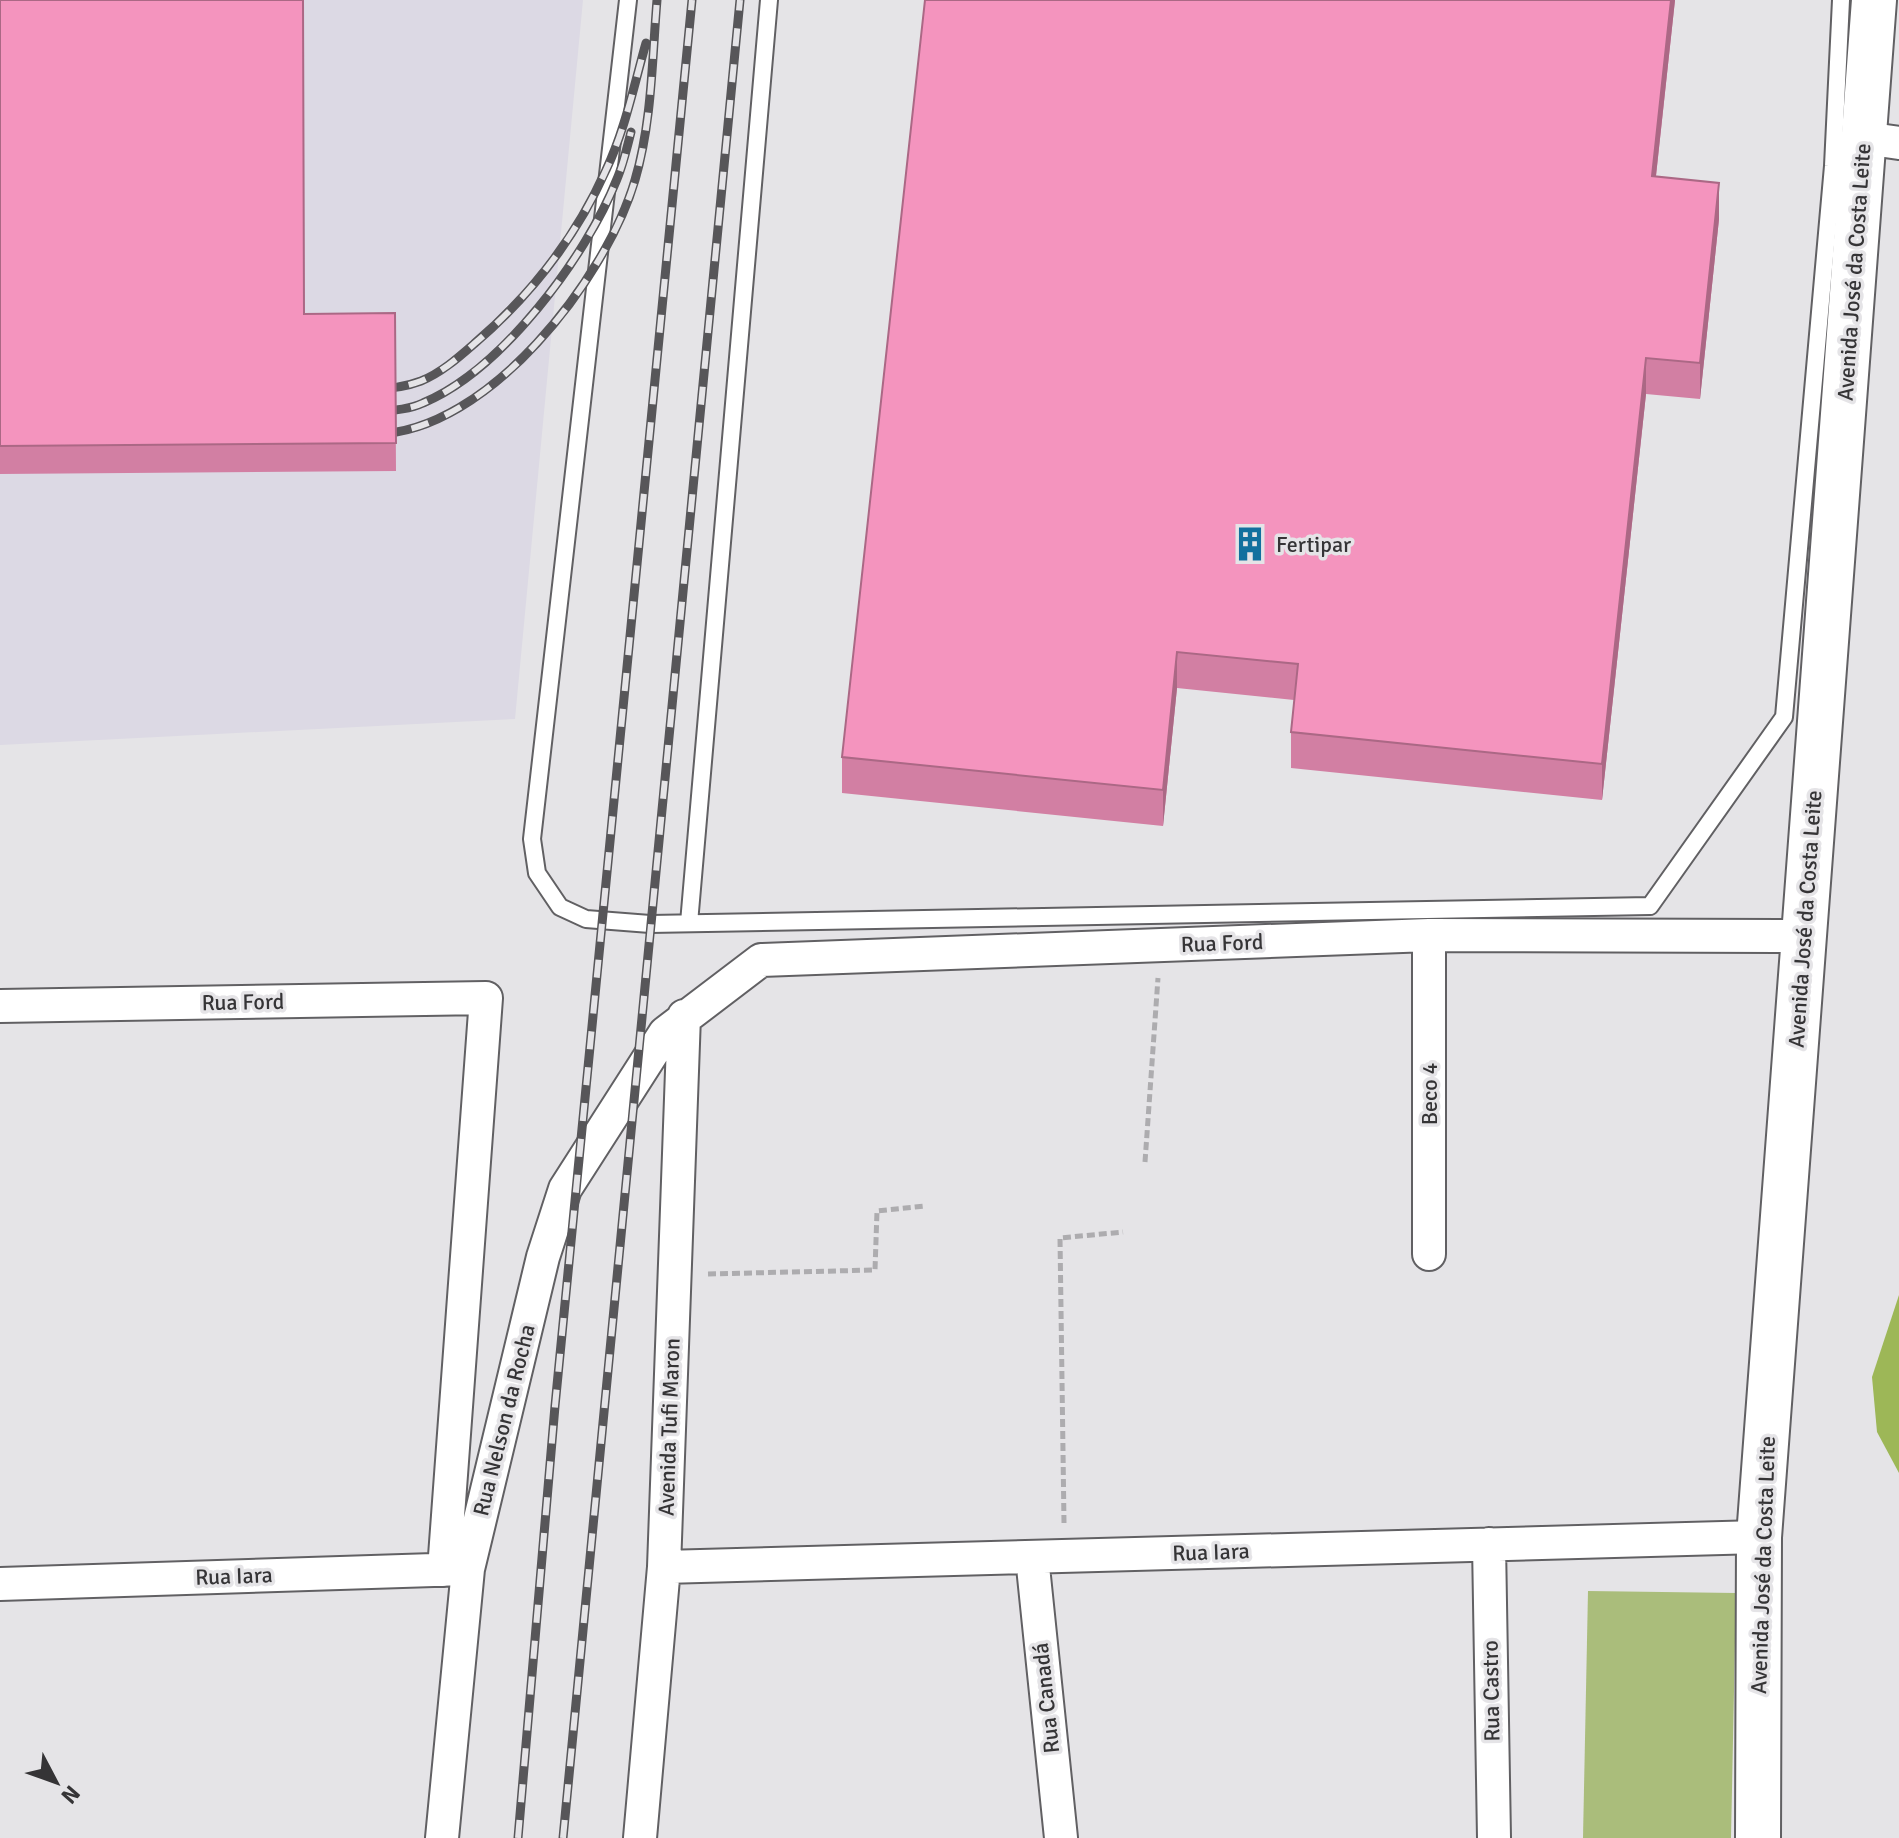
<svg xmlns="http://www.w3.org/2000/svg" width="1899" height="1838" viewBox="0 0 1899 1838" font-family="Signika,sans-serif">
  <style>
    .built { fill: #dcd9e4 }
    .green { fill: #aabd7b }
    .forest { fill: #9db757 }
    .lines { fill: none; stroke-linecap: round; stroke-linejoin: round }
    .lane-casing { stroke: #616063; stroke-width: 20 }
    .street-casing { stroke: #616063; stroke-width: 36 }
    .secondary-casing { stroke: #616063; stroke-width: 48 }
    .path { stroke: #adacaf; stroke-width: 5; stroke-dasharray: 8 4; stroke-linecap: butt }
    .lane { stroke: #fff; stroke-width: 16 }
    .street { stroke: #fff; stroke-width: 32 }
    .secondary { stroke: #fff; stroke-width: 44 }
    .rail-casing { stroke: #575659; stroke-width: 9 }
    .rail { stroke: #e5e4e7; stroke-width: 6; stroke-dasharray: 18; stroke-linecap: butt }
    .wall { fill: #d27fa3 }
    .shaded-wall { fill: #ab6885 }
    .building { fill: #f494be; stroke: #ab6885; stroke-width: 2 }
    .labels { text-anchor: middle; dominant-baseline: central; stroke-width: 7; stroke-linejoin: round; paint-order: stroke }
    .street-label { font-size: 22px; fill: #353436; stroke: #e5e4e7 }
    .poi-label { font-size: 22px; fill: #353436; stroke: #e5e4e7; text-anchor: start }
  </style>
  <rect width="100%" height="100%" fill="#e5e4e7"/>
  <path class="built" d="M0,0h583l-68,719 -515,26z"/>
  <path class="green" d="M1588,1591l148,2 -5,245h-148z"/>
  <path class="forest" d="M1899,1295v178l-22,-41 -5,-55z"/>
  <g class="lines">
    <g class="lane-casing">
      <path id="lane" d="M628,0l-96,839 5,34 23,34 26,12 64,5 1000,-18 134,-189 49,-551 8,-166
        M689,923l80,-923"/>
    </g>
    <g class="street-casing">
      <path id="street" d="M1864,138l35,5
        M1429,935v319
        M0,1006l486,-8 -42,572
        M1489,1544l5,294
        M1032,1557l29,281
        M664,1567l1095,-30
        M0,1584l465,-15
        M442,1838l26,-269 75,-312 22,-68 100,-156 96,-73 668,-25 375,1
        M640,1838l24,-271 20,-551"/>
    </g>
    <g class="secondary-casing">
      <path id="secondary" d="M1758,1838l1,-301 115,-1537"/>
    </g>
    <path class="path" d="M1145,1162l13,-184
      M708,1274l167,-4 2,-59 48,-5
      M1064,1523l-4,-285 63,-6"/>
    <use href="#lane" class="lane"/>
    <use href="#street" class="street"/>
    <use href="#secondary" class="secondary"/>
    <g class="rail-casing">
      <path id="rail" d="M373,389c17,0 32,-2 48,-8 20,-8 38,-24 54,-38 56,-48 101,-106 131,-173 19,-40 28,-85 40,-127
        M375,411c16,0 33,-1 48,-8 79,-33 163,-146 194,-224 6,-14 10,-31 14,-47
        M376,434c112,-2 230,-155 259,-254 17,-58 17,-120 22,-180
        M518,1838l37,-432 137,-1406
        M563,1838l177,-1838"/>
    </g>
    <use href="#rail" class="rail"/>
  </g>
  <path class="wall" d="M0,0l304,314 91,-1 1,158 -396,3z
    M925,0h750l-19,176 63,43 -19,180 -54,-5 -44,406 -311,-32v-36l3,-32 -117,-12 -14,138 -321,-33v-36z"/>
  <path class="shaded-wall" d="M1671,0h4l-23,212v-36z
    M1719,183v36l-19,180v-36z
    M1646,358v36l-44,406v-36z
    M1177,652v36l-14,138v-36z"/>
  <path class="building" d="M0,0h303l1,314 91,-1 1,130 -396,3z
    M925,0h746l-19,176 67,7 -19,180 -54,-5 -44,406 -311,-32 7,-68 -121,-12 -14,138 -321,-33z"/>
  <defs>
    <g id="building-bare" transform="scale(2.76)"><path d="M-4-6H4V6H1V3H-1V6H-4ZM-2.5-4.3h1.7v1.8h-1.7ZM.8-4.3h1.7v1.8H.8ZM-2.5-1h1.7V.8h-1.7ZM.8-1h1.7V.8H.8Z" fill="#12709e" stroke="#e5e4e7" stroke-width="2.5" paint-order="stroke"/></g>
  </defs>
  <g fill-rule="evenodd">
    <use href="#building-bare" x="1250" y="544"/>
  </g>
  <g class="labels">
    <g class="street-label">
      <text transform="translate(1854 272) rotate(-86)">Avenida José da Costa Leite</text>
      <text transform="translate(1805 919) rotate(-86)">Avenida José da Costa Leite</text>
      <text transform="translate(1222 943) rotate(-2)">Rua Ford</text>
      <text transform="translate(243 1002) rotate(-1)">Rua Ford</text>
      <text transform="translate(1429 1094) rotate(-90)">Beco 4</text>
      <text transform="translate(504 1420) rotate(-76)">Rua Nelson da Rocha</text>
      <text transform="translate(669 1427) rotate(-88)">Avenida Tufi Maron</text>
      <text transform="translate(1211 1552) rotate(-2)">Rua Iara</text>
      <text transform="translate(1763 1565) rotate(-88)">Avenida José da Costa Leite</text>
      <text transform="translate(234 1576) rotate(-2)">Rua Iara</text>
      <text transform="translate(1491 1691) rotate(-91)">Rua Castro</text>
      <text transform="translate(1046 1698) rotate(-96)">Rua Canadá</text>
    </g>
    <g class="poi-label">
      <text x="1276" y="544">Fertipar</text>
    </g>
  </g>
  <g transform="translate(56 1782) rotate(131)" stroke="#e5e4e7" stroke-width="6" paint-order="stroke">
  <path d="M0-6L14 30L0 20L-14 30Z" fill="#353436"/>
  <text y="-12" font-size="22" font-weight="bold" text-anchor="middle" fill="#353436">N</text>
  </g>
</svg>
